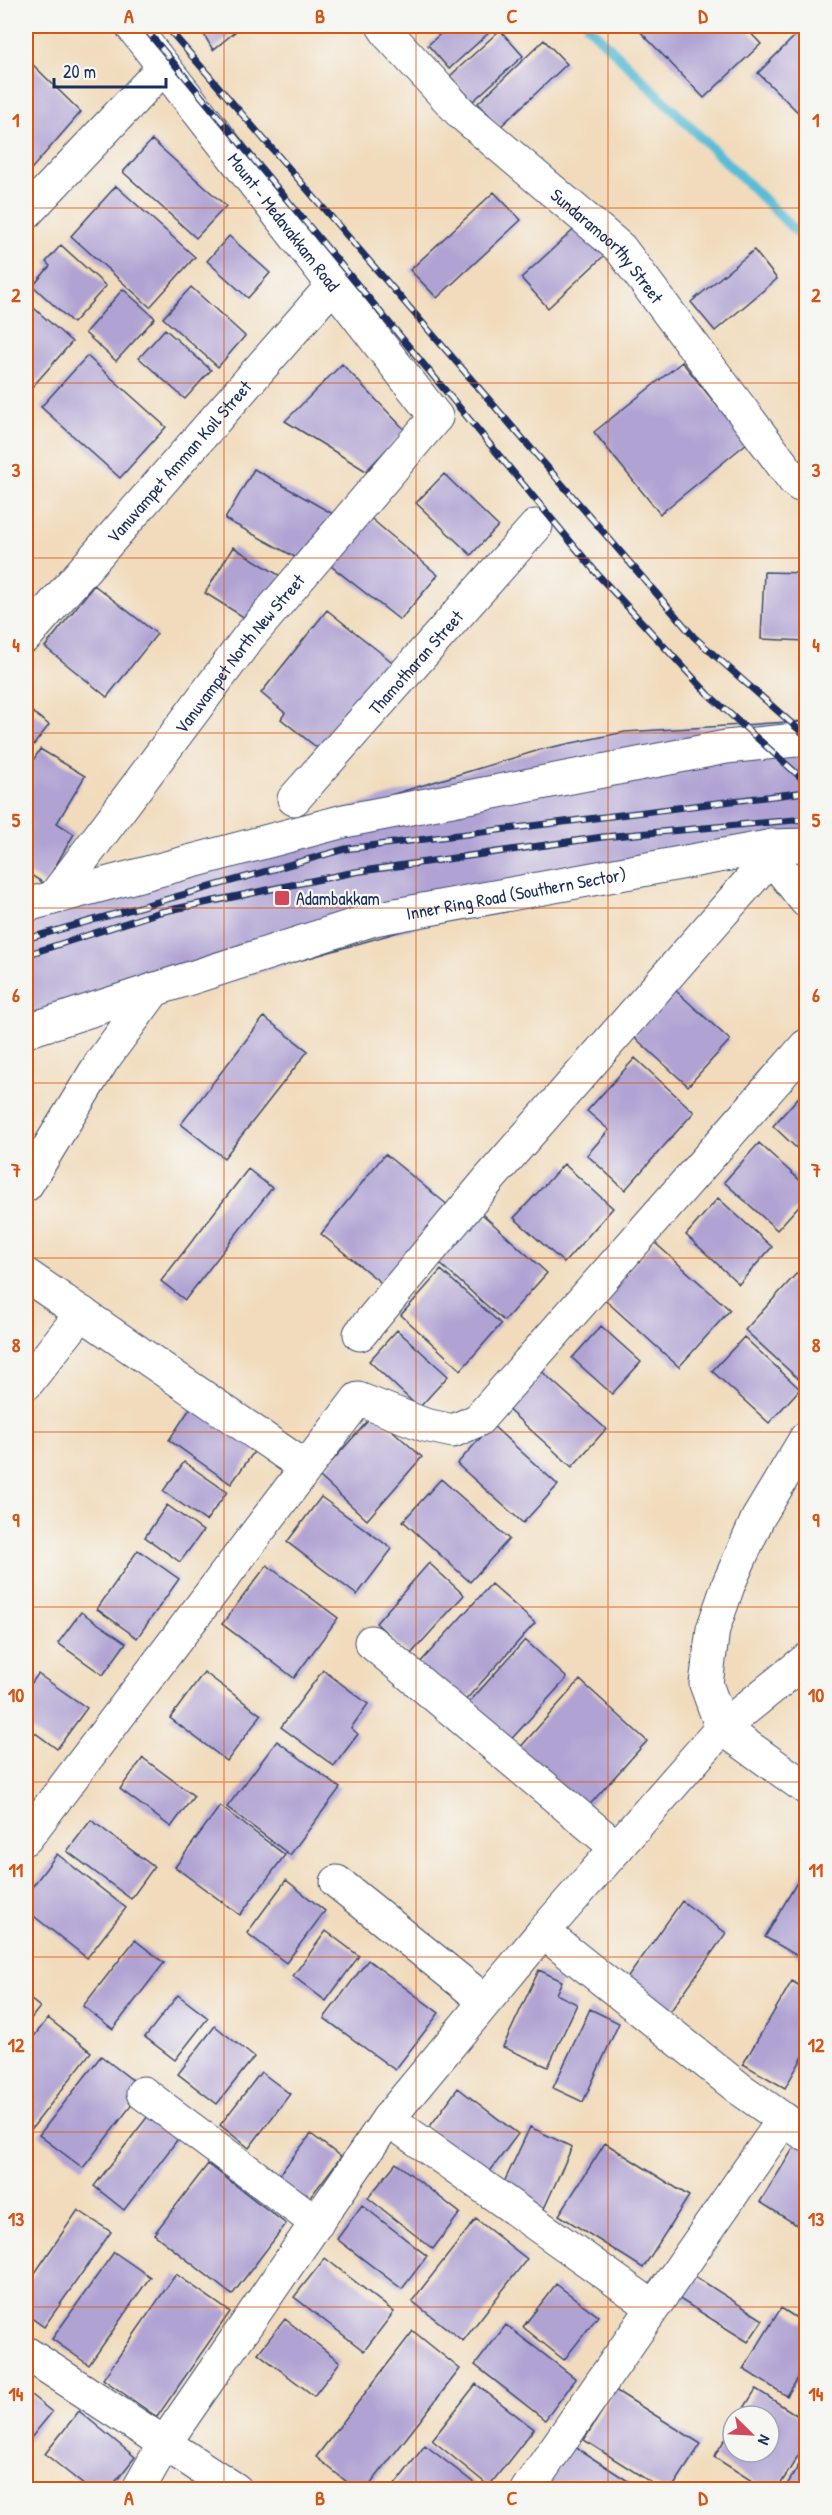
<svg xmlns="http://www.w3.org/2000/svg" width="832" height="2515" viewBox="0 0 832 2515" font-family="'Patrick Hand',sans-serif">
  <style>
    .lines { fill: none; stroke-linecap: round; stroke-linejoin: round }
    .stream { stroke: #58bcd6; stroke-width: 10 }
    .building { fill: #b0a3d3 }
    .minor-casing { stroke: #3b496c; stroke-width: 35 }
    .major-casing { stroke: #3b496c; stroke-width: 35 }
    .minor { stroke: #fff; stroke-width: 33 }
    .major { stroke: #fff; stroke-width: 33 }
    .rail-casing { stroke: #1b2f5e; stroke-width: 7 }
    .rail { stroke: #f6f6f2; stroke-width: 4.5; stroke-dasharray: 14; stroke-linecap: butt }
    .grid { fill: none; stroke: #d45514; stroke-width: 1.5; stroke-opacity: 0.55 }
    .poi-dot { fill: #d1495b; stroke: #f6f6f2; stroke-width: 2 }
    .labels { text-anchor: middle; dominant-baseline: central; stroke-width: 4.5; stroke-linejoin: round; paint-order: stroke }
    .street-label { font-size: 18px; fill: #1b2f5e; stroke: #f6f6f2 }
    .poi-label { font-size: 18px; fill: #1b2f5e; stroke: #f6f6f2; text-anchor: start }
    .neatline { fill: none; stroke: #d45514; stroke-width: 2 }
    .grid-label { font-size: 20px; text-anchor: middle; font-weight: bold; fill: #d45514 }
  </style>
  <rect width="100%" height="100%" fill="#f6f6f2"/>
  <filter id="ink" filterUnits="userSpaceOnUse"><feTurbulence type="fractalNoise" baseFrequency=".0167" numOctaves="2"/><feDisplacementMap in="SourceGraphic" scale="12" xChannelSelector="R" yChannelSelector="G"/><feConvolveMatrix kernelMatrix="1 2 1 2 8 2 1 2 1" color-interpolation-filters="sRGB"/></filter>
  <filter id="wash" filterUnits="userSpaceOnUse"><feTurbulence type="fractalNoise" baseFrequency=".008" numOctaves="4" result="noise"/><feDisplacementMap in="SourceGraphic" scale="24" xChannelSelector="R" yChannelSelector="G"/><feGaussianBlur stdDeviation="1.35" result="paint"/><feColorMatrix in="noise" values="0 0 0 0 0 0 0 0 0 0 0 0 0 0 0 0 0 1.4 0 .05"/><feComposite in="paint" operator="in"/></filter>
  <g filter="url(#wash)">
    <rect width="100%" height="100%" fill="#f1dbbc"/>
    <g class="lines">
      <path class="stream" d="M588,26l218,215"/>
    </g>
    <g id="blocks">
      <path class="building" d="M199,26h43l-29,24z
        M449,26h42l3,2 -45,41 -21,-24z
        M635,26h109l17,18 -57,54z
        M805,26h1v94l-48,-47z
        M500,30l23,26 -50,45 -23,-25z
        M544,40l23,24 -67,63 -22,-24z
        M26,58l55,54 -55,63z
        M152,140l74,66 -30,32 -73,-66z
        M116,186l79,71 -45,50 -79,-71z
        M494,192l27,28 -84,78 -27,-28z
        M581,223l27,29 -60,56 -27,-30z
        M229,236l41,37 -22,25 -41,-37z
        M61,245l45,41 -33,37 -40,-37 17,-20 -4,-4z
        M754,250l23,29 -62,52 -24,-29z
        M191,287l54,49 -27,31 -55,-49z
        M123,289l32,29 -39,43 -31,-28z
        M26,301l46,41 -46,52z
        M165,329l46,41 -26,29 -46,-41z
        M87,356l79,71 -46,51 -79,-71z
        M682,362l65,81 -87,71 -66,-82z
        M342,364l63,66 -39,41 -81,-50z
        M254,469l79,45 -27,49 -81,-44z
        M444,474l54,52 -27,29 -55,-52z
        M367,515l71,60 -38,45 -69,-54z
        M233,547l49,30 -29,46 -48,-30z
        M764,572l42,1v68l-45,-2z
        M94,585l63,49 -50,63 -62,-50z
        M327,610l69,55 -71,89 -44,-35 4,-6 -24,-20z
        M26,707l23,18 -23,30z
        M806,721v124l-176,20 -604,175v-135l517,-156 82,-17z
        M40,749l45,27 -28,47 17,11 -29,50 -19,-12v-99z
        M675,990l55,50 -42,46 -55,-50z
        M264,1017l44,34 -84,107 -43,-34z
        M635,1058l59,54 -69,78 -38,-35 22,-25 -22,-19z
        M806,1089v68l-33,-31z
        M759,1143l47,43v12l-29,32 -53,-48z
        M385,1154l64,52 -64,80 -64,-52z
        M564,1164l49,44 -49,55 -50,-45z
        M248,1169l24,19 -87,112 -24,-19z
        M718,1198l54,49 -33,37 -53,-49z
        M482,1214l65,59 -43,48 -66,-59z
        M654,1242l76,68 -51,57 -75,-68z
        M441,1270l60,54 -40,46 -60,-55z
        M797,1273l9,8v105l-61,-56z
        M601,1326l40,36 -29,32 -40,-36z
        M397,1330l51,46 -29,32 -50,-47z
        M744,1337l56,52 -31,34 -57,-52z
        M538,1368l68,61 -34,38 -68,-61z
        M193,1404l63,45 -25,35 -62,-44z
        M374,1414l48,43 -55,63 -48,-44z
        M492,1425l66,60 -35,38 -66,-59z
        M184,1462l43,30 -21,29 -43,-30z
        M441,1479l68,60 -39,43 -67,-61z
        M321,1497l71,52 -35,46 -70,-53z
        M167,1505l36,26 -23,31 -35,-25z
        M138,1550l41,29 -42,59 -40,-29z
        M429,1563l35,32 -54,60 -34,-32z
        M267,1565l71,53 -44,60 -72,-54z
        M491,1584l44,39 -73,81 -44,-39z
        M81,1612l45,31 -23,32 -45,-32z
        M525,1640l42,38 -61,67 -42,-37z
        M323,1670l45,34 -17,24 7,6 -24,32 -53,-39z
        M204,1672l57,43 -34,46 -57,-43z
        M38,1674l49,34 -30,41 -31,-23v-35z
        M580,1680l67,61 -63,70 -67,-60z
        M277,1741l63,47 -50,67 -63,-48z
        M143,1758l51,38 -23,31 -51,-38z
        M220,1806l65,49 -45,60 -65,-48z
        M91,1820l63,47 -23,32 -64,-48z
        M57,1854l69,54 -39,50 -61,-48v-15z
        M806,1867v94l-41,-24z
        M286,1880l39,31 -39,52 -39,-30z
        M682,1901l44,32 -61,86 -44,-32z
        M326,1931l33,25 -33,45 -33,-25z
        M135,1940l29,23 -51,66 -30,-23z
        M368,1960l71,53 -44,57 -71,-52z
        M539,1970l23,11 -6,13 21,10 -29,63 -45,-20z
        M792,1981l14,9v61l-21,37 -42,-24z
        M178,1995l30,23 -33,42 -30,-23z
        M26,1996l14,11 -14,18z
        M590,2009l29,14 -36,79 -30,-14z
        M48,2018l43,34 -65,84v-89z
        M215,2026l39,31 -37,47 -39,-30z
        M101,2056l43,33 -61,79 -44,-33z
        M261,2072l29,22 -41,54 -29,-23z
        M458,2088l60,46 -30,40 -60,-45z
        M148,2116l30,23 -54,71 -30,-24z
        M530,2127l42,20 -30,66 -43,-20z
        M311,2134l30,23 -36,47 -30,-24z
        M798,2141l8,5v85l-46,-29z
        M605,2143l84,53 -46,72 -84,-53z
        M396,2163l64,50 -27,36 -65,-51z
        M208,2164l78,60 -54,71 -78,-61z
        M362,2205l65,51 -25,33 -65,-50z
        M78,2210l33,22 -67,95 -18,-13v-28z
        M476,2219l51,40 -64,82 -51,-40z
        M114,2252l36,25 -61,88 -37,-26z
        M325,2258l69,54 -30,39 -70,-54z
        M176,2274l54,38 -73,105 -54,-38z
        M693,2275l70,45 -15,22 -70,-44z
        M556,2284l42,32 -34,44 -41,-33z
        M781,2308l25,16v41l-19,31 -44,-27z
        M285,2319l55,43 -26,34 -56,-43z
        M506,2325l70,54 -31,41 -70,-55z
        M413,2331l47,38 -94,121h-9l-41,-33z
        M476,2384l58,45 -45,57 -57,-46z
        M756,2389l50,32v22l-29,47h-11l-52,-33 19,-31v26h36v-36h-30z
        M615,2390l86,54 -30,46h-8l-79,-50z
        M26,2391l26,21 -26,32z
        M79,2411l56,46 -26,33h-19l-45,-36z
        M425,2445l58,45h-92z
        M572,2445l70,45h-98z
        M806,2453v37h-22z"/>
    </g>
  </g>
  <g filter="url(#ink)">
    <use href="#blocks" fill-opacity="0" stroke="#3b496c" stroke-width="1.5"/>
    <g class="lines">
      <g class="minor-casing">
        <g id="minor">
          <path id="s1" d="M383,26l7,10 72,78 158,134 174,232 6,5h6"/>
          <path d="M26,213l138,-146"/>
          <path id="s2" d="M26,636l306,-350"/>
          <path id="s3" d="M294,799l242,-273"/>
          <path id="s4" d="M54,897l194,-259 188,-221"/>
          <path d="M26,1185l76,-124 53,-72"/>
          <path d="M26,1275l279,192"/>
          <path d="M360,1334l131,-157 280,-320"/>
          <path d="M26,1384l56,-71"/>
          <path d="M806,1438l-48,80 -29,65 -16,46 -7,55 16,44 84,60"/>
          <path d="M371,1642l246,206"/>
          <path d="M26,1838l332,-439 67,26 28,6 25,-11 328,-374"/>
          <path d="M337,1882l148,119"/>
          <path d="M543,1932l197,157 66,46"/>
          <path d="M143,2093l174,130"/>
          <path d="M388,2119l265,188"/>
          <path d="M26,2353l210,137"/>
          <path d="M138,2490l26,-46 224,-325 155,-187 179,-204 84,-68"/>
          <path d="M527,2490l257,-371"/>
        </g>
      </g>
      <g class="major-casing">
        <g id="major">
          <path id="s5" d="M132,26l304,391"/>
          <path d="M773,846l-2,11 35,44"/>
          <path d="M26,905l318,-84 382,-74 80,-8"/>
          <path id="s6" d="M26,1031l348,-112 399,-73 33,-1"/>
        </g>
      </g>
      <use href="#minor" class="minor"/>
      <use href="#major" class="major"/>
      <g class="rail-casing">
        <path id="rail" d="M143,26l456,550 110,119 97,87
          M166,26l528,611 112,99
          M26,939l319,-90 461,-57
          M26,955l134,-43 195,-40 248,-35 203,-18"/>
      </g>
      <use href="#rail" class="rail"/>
    </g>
  </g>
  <path class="grid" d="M224,26v2464M416,26v2464M608,26v2464M26,208h780M26,383h780M26,558h780M26,733h780M26,908h780M26,1083h780M26,1258h780M26,1432h780M26,1607h780M26,1782h780M26,1957h780M26,2132h780M26,2307h780"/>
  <rect class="poi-dot" x="274" y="890" width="16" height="16" rx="3"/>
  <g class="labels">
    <g class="street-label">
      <text stroke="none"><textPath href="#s5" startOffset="248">Mount - Medavakkam Road</textPath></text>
      <text stroke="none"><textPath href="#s1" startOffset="315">Sundaramoorthy Street</textPath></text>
      <text stroke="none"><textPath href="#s2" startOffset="232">Vanuvampet Amman Koil Street</textPath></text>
      <text stroke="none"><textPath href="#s4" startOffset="306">Vanuvampet North New Street</textPath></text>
      <text stroke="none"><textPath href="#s3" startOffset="183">Thamotharan Street</textPath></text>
      <text stroke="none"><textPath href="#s6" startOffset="510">Inner Ring Road (Southern Sector)</textPath></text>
    </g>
    <g class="poi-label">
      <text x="296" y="898">Adambakkam</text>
    </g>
  </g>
  <rect width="832" height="2515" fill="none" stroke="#f6f6f2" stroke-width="66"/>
  <g transform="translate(751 2434) rotate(114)"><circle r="28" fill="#f6f6f2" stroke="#9ea6b7" stroke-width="1.5"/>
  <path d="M0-4.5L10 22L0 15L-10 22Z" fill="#d1495b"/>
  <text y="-9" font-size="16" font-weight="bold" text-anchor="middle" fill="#1b2f5e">N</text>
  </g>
  <path d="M54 78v9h112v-9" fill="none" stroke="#1b2f5e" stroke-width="3"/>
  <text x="63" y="78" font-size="18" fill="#1b2f5e" stroke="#f6f6f2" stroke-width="4.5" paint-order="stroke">20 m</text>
  <rect x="33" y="33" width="766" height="2449" class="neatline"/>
  <g class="grid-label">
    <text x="129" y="23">A</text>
    <text x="320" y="23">B</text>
    <text x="512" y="23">C</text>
    <text x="703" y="23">D</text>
    <text x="16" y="127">1</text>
    <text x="816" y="127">1</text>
    <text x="16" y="302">2</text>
    <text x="816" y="302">2</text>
    <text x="16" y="477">3</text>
    <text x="816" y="477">3</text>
    <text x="16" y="652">4</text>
    <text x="816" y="652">4</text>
    <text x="16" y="827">5</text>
    <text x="816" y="827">5</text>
    <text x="16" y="1002">6</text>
    <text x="816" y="1002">6</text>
    <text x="16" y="1177">7</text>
    <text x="816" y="1177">7</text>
    <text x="16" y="1352">8</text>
    <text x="816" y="1352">8</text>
    <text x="16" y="1527">9</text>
    <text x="816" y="1527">9</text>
    <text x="16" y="1702">10</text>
    <text x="816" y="1702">10</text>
    <text x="16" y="1877">11</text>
    <text x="816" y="1877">11</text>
    <text x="16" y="2052">12</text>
    <text x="816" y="2052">12</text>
    <text x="16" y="2226">13</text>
    <text x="816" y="2226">13</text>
    <text x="16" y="2401">14</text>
    <text x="816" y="2401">14</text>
    <text x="129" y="2505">A</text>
    <text x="320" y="2505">B</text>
    <text x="512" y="2505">C</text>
    <text x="703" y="2505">D</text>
  </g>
</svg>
